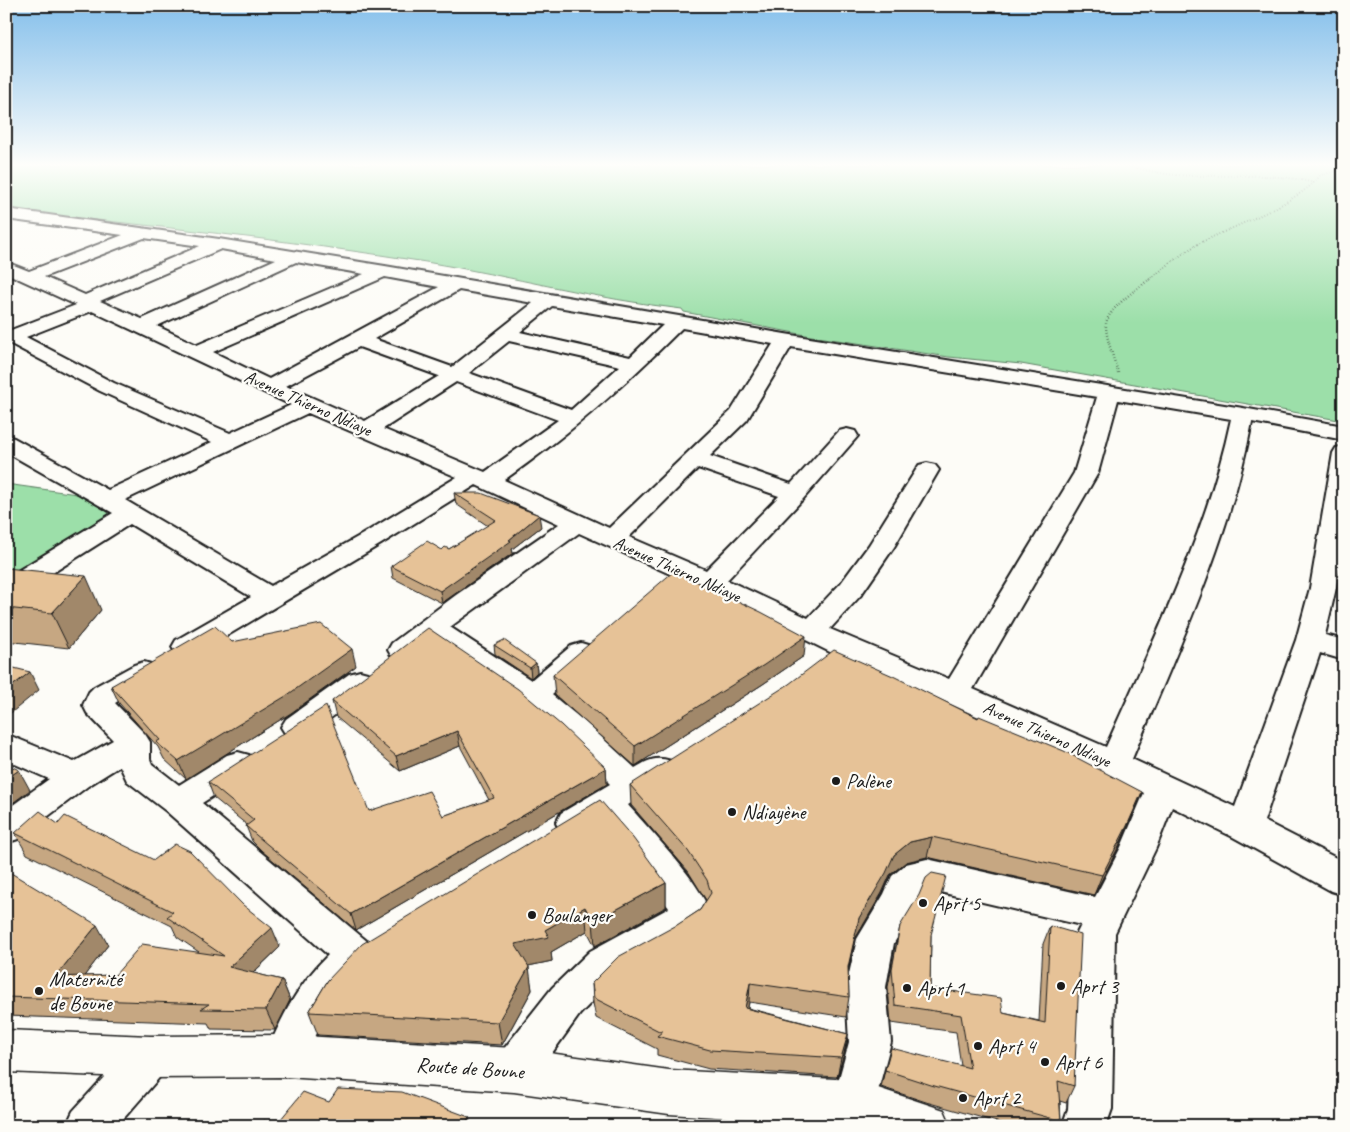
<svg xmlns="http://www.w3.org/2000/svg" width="1350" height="1132" viewBox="0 0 1350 1132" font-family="Caveat,sans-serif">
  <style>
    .green { fill: #9cdfa9; stroke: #5c7e62 }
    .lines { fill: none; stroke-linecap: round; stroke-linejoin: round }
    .street-casing { stroke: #1c1c1c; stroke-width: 4 }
    .secondary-casing { stroke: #1c1c1c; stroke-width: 3 }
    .path-far1 { stroke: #1c1c1c; stroke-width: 2; stroke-dasharray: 0.5 2.5; stroke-linecap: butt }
    .path { stroke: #1c1c1c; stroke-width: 2.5; stroke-dasharray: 0.5 2.5; stroke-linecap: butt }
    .street { fill: #fdfcf7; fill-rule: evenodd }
    .secondary { fill: #fdfcf7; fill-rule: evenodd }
    .wall { fill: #c6a782; stroke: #1c1c1c }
    .shaded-wall { fill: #a1886a; stroke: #1c1c1c }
    .building { fill: #e6c297; stroke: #1c1c1c }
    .poi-dot { fill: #1c1c1c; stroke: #fdfcf7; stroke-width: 2 }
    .labels { text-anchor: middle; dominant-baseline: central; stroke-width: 4.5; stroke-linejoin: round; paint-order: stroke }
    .street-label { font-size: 18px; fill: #1c1c1c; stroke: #fdfcf7 }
    .near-poi-label { font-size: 21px; fill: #1c1c1c; stroke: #fdfcf7; text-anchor: start }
    .near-street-label { font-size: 21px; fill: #1c1c1c; stroke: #fdfcf7 }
  </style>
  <rect width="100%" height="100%" fill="#fdfcf7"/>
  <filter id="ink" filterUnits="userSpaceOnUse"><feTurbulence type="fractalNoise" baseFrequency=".02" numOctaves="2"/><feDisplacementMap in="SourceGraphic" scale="10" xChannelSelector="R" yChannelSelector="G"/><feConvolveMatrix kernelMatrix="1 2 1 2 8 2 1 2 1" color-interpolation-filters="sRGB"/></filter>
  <g filter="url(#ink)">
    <path class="green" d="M6,164h1338v257l-323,-57 -72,-7 -138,-21 -127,-24 -2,-3c-87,-10 -171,-33 -256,-47 -138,-22 -277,-37 -416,-51l-4,-1z
      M6,484l78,11 30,22 -108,66z"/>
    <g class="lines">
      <g class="street-casing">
        <path id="street" d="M6,209l213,30 166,27 400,68 458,74 101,18v14l-92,-18c-21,114 -75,230 -120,337l103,48 61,-167 14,-52 23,-135 3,-5 8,-2v90l-8,52 -11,47 19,5v20l-24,-7 -56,168 80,41v33l-13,-4 -98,-54 -61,-30 -16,41 -41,85 -3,176 -6,17h-44l6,-17 9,-176 4,-8 -154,-36 -7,6 -7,17 -19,31 -8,44 5,55 -16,60 -11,24h-46l17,-33 14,-51 -3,-55 11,-48 27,-45 8,-18 14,-12 21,-5 168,38 26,-50 23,-54 -200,-92 -112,-48 -131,-65 -122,-55 -129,94 81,53 40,-34 10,-3 10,3 4,7 -4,7 -39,35 34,28 49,45c14,-8 20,-12 36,-7l4,9 -4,9 -43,26c19,22 76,81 81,107l-11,17 -22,15 -58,31 -38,39 -51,71 -15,6 -15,-6 -6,-15 6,-15 53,-67 38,-37 79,-43 -34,-47 -33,-39c-16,10 -22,17 -41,11l-5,-10 5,-10 49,-29 -46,-45 -43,-36 -89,-62c-14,11 -22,21 -40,16l-4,-7 4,-7 64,-48 103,-71 -83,-39 -95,59 -185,110 -10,3 -10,-3 -4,-7 4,-7 75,-43 -121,-73 -114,72 -10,2v-20l107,-65 -107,-61v-16l8,2 94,52 104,-48 -112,-51 -91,-48 -3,1v-16l5,2 65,-25 -70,-32v-11l23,9 94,-36 -117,-16zM144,238l56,8 -115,49 -41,-18zM221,249l55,10 -134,60 -42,-18zM296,262l68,12 -167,71 -40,-19zM385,277l54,10 -170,92 -56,-27zM459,290l74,13 -81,64 -78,-28zM552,306l111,19 -33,32 -110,-25zM92,311l199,94 -61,28 -116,-50 -88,-46zM682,328l91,16 -42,67 -122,117 -105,-48c66,-46 121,-95 178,-152zM509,341l111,25 -49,44 -102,-37zM359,347l80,29 -74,45 -79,-35zM791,347l306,50 -23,76 -125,206 -119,-50 31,-34 33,-48 45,-77 -4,-5 -8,-2 -8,2 -50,80 -28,38 -33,35 -81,-38 76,-81 55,-63 -3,-5 -8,-2 -8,2 -48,53 -81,-28 37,-36zM456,382l102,38 -73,52 -102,-43zM1118,400l113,19c-24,114 -78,222 -125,328l-133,-58 125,-216zM308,413l149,64 -94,57 -92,52 -146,-86zM698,468l81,28 -73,74 -77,-33z
          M144,662l10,3 5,7 -5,7 -39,24 30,31 5,8v17l2,5 27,21 48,-30 11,-3 11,3 5,9 -5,9 -47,30 166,139 5,12c-8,19 -25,31 -38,48 -15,20 -24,45 -34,68l-15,6 -15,-6 -6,-14c18,-41 31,-69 63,-101l-162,-144 -39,-30 -7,-15 -32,20 -70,53 -12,4v-33l43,-31 -43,-19v-26l68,28 39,-22 -26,-27 -4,-8 6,-13 5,-5 40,-22z
          M360,671l11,3 4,7 -4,7 -63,47 -11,3 -11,-3 -5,-8 5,-8 63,-45z
          M150,1037l15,6 6,14 -6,14 -48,55h-51l7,-15 62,-68z"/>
      </g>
      <g class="secondary-casing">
        <path id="secondary" d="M6,1030l144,6 136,-1 228,13 155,22 185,10 90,30 7,16h-93l-189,-12 -155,-22 -228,-15 -136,1 -144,-6z"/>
      </g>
      <path class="path-far1" d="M1117,164c20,3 40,10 60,11 47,3 92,-4 138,8
        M1344,196l-6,3 6,9
        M1149,280c15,-12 32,-26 49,-36 29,-15 107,-44 122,-69l24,-5"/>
      <path class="path" d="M1118,373c-4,-15 -11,-31 -12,-46 -2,-16 32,-39 44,-48"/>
      <use href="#street" class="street"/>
      <use href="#secondary" class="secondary"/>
    </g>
    <path class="wall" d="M454,493l87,34 -29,22 1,4 -71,50 -49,-25 -2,-12 51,-16 7,-1 39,-23 -32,-22z
      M6,568l95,42 -32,38 -63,-7z
      M232,642l124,24 -65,47 -105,66 -22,-20 -6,-12 -39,-44 -8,-17z
      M494,645l42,18 1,9 -6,6 -36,-24z
      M804,656l-41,28 -128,82 -80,-71 -2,-20z
      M332,701l274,67 1,16 -251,146 -94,-79 -10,-10 -6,-15 1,-1 -33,-27 -6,-16 161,29 74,5 46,-16 -29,-54 -60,25 -64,-54z
      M630,785l504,27 -15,34 -25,49 -167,-38 -21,5 -16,13 -8,18 -27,46 -7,31 1,27 -3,20 -97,-15 -1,6 100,26 -4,20 -7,23 -128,-8 -52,-14v-6l-61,-31 -3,-15 -1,-20 108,-73 6,-10 -18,-29 -57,-66z
      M58,824l222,123 -27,26 29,7 8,20 -15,30 -64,-1 -3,-6 -202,-7v-146l102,75 -24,31 31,-1 84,-23 -22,-15 -5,-11 -145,-72 -12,-21z
      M666,883v24l-71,39 -8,-15 -36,21 1,9 -24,5 4,24 -30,55 -184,-10 -9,-23 19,-32z
      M900,926l31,9 -1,53 73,25 36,8 4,-77 7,-18 24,160 -8,17 -6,-2 1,20 -2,5h-48l-85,-24 -45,-15 4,-17 76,-4 -5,-34 -65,-9 -3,-36z"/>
    <path class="shaded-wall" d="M539,515l2,12 -29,22 1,4 -71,50 -2,-12 69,-51z
      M86,576l15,34 -32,38 -17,-35z
      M806,636l-2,20 -41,28 -128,82v-20z
      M352,649l4,17 -65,47 -105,66 -8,-18z
      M536,663l1,9 -6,6 -1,-10z
      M30,672l9,18 -33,27v-26z
      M457,731l3,15 -60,25 -4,-15z
      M606,768l1,16 -251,146 -5,-16z
      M19,770l11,20 -24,18v-29z
      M1142,792l-23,54 -25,49 8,-20z
      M932,837l-5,20 -21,5 -16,13 -8,18 -27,46 -11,48 4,-20 11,-49 35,-63 16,-13z
      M666,883v24l-71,39 -2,-24z
      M585,907l2,24 -36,21 1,9 -33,7 -4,-24 30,-14z
      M97,925l11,20 -40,52 -13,-20z
      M272,928l8,19 -42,40 -9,-20z
      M529,967l3,23 -30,55 -4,-23z
      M282,980l8,20 -15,30 -9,-20z
      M750,983l-1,19 -5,25 1,-19z
      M848,1034l-4,20 -7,23 4,-19z
      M469,1117l2,9h-7z"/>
    <path class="building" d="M454,493h27l58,22 -30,25 2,1 -71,50 -49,-25 36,-25 15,9 3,-3 4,2 47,-29z
      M6,568l80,8 -34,37 -46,-5z
      M674,571l87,41 45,24 -42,29 -129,81 -82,-71z
      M321,624l31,25 -66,47 -108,65 -22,-19 4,-2 -49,-54 104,-60 17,16z
      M428,628l90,61 43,36 45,43 -255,146 -95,-79 -10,-9 8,-6 -46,-38 118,-76 43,105 60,-20 14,25 51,-18 -37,-67 -61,25 -64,-55z
      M504,640l32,23 -6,5 -36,-23z
      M834,650l59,26 85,42 1,-2 85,35 78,41 -15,34 -25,49 -170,-38 -22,5 -16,13 -8,18 -27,45 -11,49 1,30 -99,-14 -5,25 103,26 -7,24 -131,-8 -53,-14 5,-4v-3l-1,3 -67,-34 -2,-15 26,-26 59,-32 23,-15 11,-17 -4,-13 -19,-29 -58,-66 159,-101z
      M6,666l24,6 -24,19z
      M6,764l13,6 -13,9z
      M600,800l33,38 33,45 -73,39 -8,-15 -40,23 4,7 -34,7 14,23 -31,55 -189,-10 19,-32 34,-36z
      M40,811l18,13 7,-8 89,44 21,-16 15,7 53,54 29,23 -43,39 53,13 -16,30 -65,-1 8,-5 -203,-7v-19h1h-1v-108l91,55 -42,52 60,-2 27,-31 82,12 -57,-39 6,-5 -158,-79z
      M932,873l14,3 -15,59 -1,53 71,10 2,15 42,10 5,-97 31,9 -7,151 -16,-5 3,40 -130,-36 -46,-15 6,-22 79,20 -9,-53 -66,-10 -3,-36 8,-43 19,-31 7,-17z
      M338,1089l64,3 67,25 -5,9h-203l3,-6 12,5 27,-33 26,10z"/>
  </g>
  <linearGradient id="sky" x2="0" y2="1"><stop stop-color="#84bfeb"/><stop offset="0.51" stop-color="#fefefb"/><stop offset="1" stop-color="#fefefb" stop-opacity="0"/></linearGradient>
  <rect width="1350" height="323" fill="url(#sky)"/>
  <g class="poi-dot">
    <circle cx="836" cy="781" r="5"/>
    <circle cx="732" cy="812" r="5"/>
    <circle cx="923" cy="903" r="5"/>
    <circle cx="532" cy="915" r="5"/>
    <circle cx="1061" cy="986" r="5"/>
    <circle cx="907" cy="988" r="5"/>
    <circle cx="39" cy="991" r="5"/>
    <circle cx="978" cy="1046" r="5"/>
    <circle cx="1045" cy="1062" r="5"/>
    <circle cx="963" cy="1098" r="5"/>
  </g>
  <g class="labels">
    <g class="street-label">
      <text transform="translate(308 403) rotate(24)">Avenue Thierno Ndiaye</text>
      <text transform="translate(677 569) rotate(24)">Avenue Thierno Ndiaye</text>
      <text transform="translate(1047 734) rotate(24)">Avenue Thierno Ndiaye</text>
    </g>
    <g class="near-poi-label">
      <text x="846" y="781">Palène</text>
      <text x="742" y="812">Ndiayène</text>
      <text x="933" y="903">Aprt 5</text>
      <text x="542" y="915">Boulanger</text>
      <text x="49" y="979">Maternité<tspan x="49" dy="24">de Boune</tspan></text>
      <text x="1071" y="986">Aprt 3</text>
      <text x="917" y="988">Aprt 1</text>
      <text x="988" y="1046">Aprt 4</text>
      <text x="1055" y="1062">Aprt 6</text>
      <text x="973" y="1098">Aprt 2</text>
    </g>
    <g class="near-street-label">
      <text transform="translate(470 1068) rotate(4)">Route de Boune</text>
    </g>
  </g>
  <rect width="1350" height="1132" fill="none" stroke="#fdfcf7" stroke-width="25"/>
  <rect x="12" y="12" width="1325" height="1107" fill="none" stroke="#1c1c1c" stroke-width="2" filter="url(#ink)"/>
</svg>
